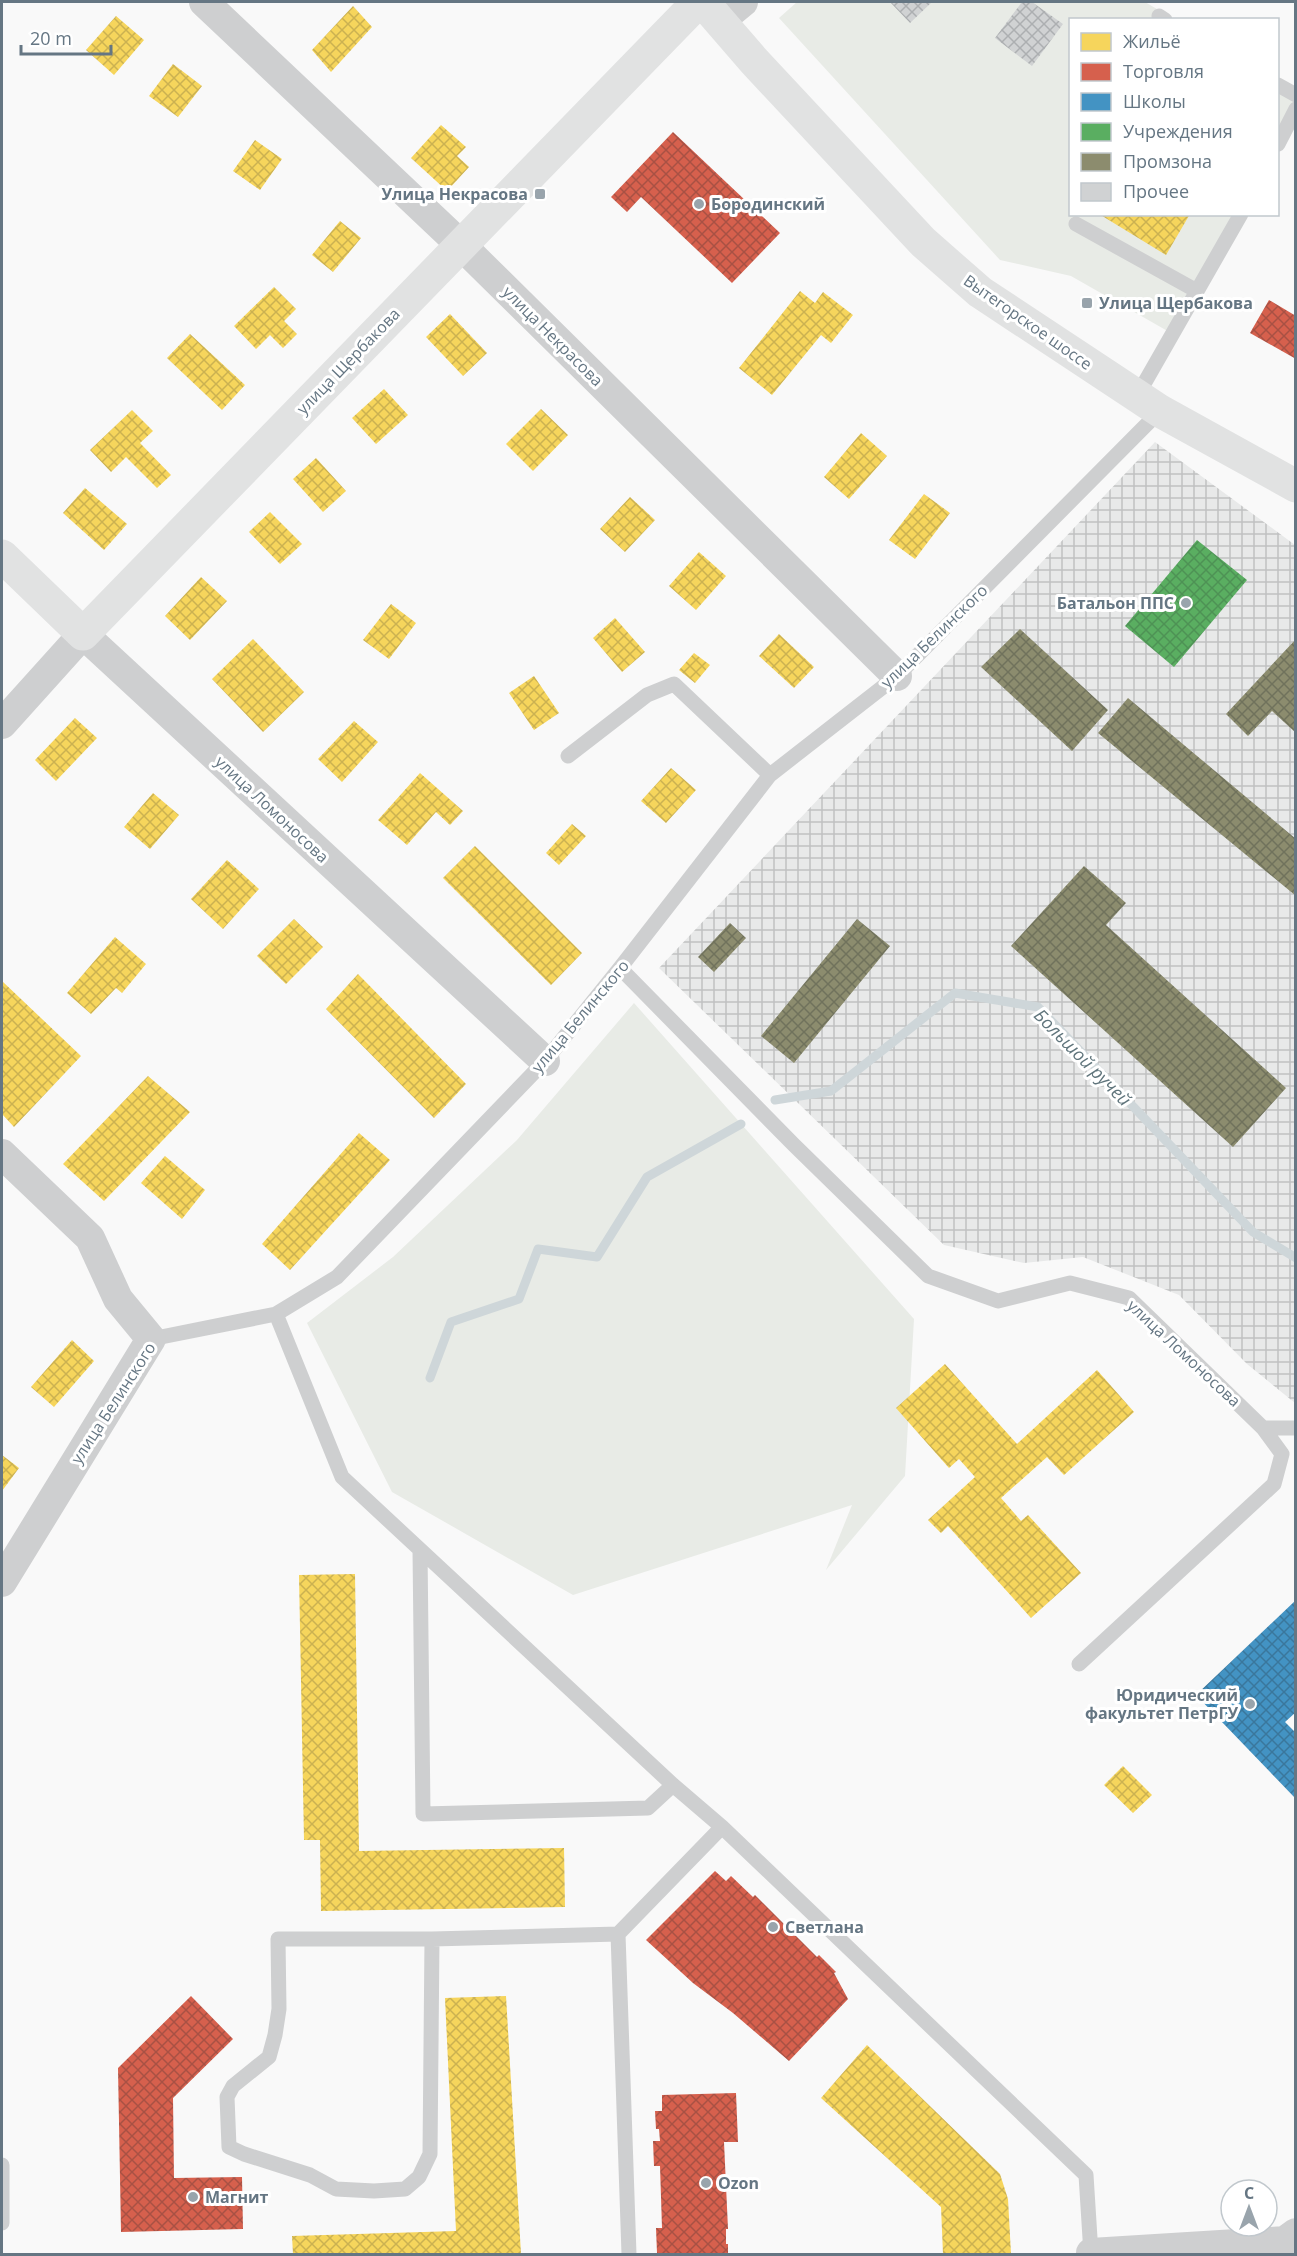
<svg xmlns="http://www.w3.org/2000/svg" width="1297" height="2256" viewBox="0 0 1297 2256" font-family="'Open Sans',sans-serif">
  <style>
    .industrial { fill: url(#industrial-grid) }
    .green { fill: #e8ebe6 }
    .homes { fill: url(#homes-cross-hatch) }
    .shops { fill: url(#shops-cross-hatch) }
    .schools { fill: url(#schools-cross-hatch) }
    .public { fill: url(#public-cross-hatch) }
    .industry { fill: url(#industry-cross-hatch) }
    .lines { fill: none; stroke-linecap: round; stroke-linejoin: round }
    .stream { stroke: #ced6d9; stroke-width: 9 }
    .building { fill: url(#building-cross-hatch) }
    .lane { stroke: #cecfd0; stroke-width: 15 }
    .street { stroke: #cecfd0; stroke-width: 30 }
    .secondary { stroke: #e1e2e2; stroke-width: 33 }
    .poi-dot { fill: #99a4ac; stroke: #fff; stroke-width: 2 }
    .labels { text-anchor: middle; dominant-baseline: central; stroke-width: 6; stroke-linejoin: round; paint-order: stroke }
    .poi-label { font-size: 16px; font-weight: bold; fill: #657683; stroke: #fff; text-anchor: start }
    .street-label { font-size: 16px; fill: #657683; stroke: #fff }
    .water-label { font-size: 18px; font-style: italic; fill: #60757c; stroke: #fff }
  </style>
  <defs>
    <pattern id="industrial-grid" width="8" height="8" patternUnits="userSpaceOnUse" patternTransform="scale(1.5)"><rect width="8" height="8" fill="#e8e9e9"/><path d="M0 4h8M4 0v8" fill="none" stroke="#c0c1c2"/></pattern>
    <pattern id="homes-cross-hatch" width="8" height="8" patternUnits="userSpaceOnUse" patternTransform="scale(1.5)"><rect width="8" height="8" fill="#f6d55c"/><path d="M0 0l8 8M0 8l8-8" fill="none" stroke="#cbb151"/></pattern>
    <pattern id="shops-cross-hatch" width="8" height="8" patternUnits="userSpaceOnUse" patternTransform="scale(1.5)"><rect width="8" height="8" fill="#d6604d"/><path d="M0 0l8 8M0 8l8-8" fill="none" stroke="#a85144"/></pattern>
    <pattern id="schools-cross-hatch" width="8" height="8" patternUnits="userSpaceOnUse" patternTransform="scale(1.5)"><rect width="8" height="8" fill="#4393c3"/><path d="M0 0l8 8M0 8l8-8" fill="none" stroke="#3a779c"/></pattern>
    <pattern id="public-cross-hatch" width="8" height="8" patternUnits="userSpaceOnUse" patternTransform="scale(1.5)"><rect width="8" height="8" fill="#5aae61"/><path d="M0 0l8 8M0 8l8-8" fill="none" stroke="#4e9255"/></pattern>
    <pattern id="industry-cross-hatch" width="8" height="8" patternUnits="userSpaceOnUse" patternTransform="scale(1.5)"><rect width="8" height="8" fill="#8c8c6e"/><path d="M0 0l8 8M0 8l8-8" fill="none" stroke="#70725c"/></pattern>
    <pattern id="building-cross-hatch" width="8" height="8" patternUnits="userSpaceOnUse" patternTransform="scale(1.5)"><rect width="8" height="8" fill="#d0d2d3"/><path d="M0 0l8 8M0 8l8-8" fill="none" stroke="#acafb1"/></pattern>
  </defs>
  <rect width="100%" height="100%" fill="#f9f9f9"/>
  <path class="industrial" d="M1155,442l140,103v858l-48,-39 -68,-69 -96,-38 -59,6 -80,-18 -285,-277z"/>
  <path class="green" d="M797,2h348l29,17 -104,1v194l166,1 -65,118 -100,-57 -71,-16 -221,-242z
    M1278,84l18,11 -1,13 -17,32z
    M634,1003l280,316 -9,157 -79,94 26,-65 -279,90 -181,-103 -85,-169 86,-66 124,-117z"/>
  <path class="homes" d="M353,6l19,21 -41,45 -19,-22z
    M116,16l28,24 -30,35 -28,-25z
    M173,64l29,22 -24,31 -29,-21z
    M441,125l25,22 -9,9 12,11 -22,24 -36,-33z
    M255,140l27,19 -22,31 -27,-19z
    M1099,214h91l-24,41z
    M340,221l21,17 -28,34 -21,-17z
    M274,287l22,22 -12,12 13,13 -14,14 -13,-13 -14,14 -22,-23z
    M800,291l15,12 8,-11 30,23 -22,28 -10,-8 -49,60 -33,-27z
    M450,314l37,39 -24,23 -37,-39z
    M190,334l55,51 -23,25 -55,-52z
    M384,389l24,26 -32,29 -24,-26z
    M541,409l27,26 -35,36 -27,-27z
    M132,410l21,21 -13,12 31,32 -14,13 -31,-31 -15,15 -21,-22z
    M861,433l26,23 -38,43 -25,-22z
    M316,458l30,33 -23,21 -30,-33z
    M85,488l42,36 -23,26 -41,-37z
    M924,494l26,19 -35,46 -26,-19z
    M630,497l25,23 -30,32 -25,-23z
    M270,512l32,32 -22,20 -31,-32z
    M699,552l27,24 -30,34 -27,-24z
    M201,577l26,24 -37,39 -25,-24z
    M391,604l25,19 -27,36 -26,-19z
    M615,618l30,34 -23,20 -29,-34z
    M779,634l35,33 -20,21 -35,-32z
    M253,639l51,53 -41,40 -51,-53z
    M694,653l16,12 -15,18 -16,-13z
    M534,676l25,37 -25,17 -25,-37z
    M75,718l22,20 -41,43 -21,-21z
    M354,721l24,21 -36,40 -24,-23z
    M671,768l25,22 -30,33 -25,-22z
    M420,773l43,38 -13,14 -14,-13 -29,33 -29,-25z
    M153,793l26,22 -29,34 -26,-22z
    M572,824l14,12 -27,29 -13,-12z
    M475,846l107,107 -31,32 -108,-107z
    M227,860l32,29 -36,40 -32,-30z
    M294,919l29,28 -37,37 -29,-28z
    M115,937l31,27 -24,29 -6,-5 -25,26 -24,-21z
    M358,974l108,110 -32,34 -108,-109z
    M2,981l79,75 -67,71 -12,-13z
    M148,1076l42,36 -86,89 -41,-37z
    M359,1133l31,27 -100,110 -28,-26z
    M165,1156l40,34 -23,29 -41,-36z
    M72,1340l22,21 -40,46 -23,-20z
    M945,1364l72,80 80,-74 37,42 -70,63 -17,-18 -46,41 20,23 7,-6 53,58 -50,45 -83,-92 -7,7 -13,-13 47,-43 -16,-18 -10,9 -53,-60z
    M2,1455l17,13 -17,23z
    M355,1574l4,277 205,-3 1,59 -244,4 -1,-71h-16l-5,-265z
    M1123,1766l29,29 -19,18 -29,-28z
    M506,1996l15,258h-228l-1,-18 164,-5 -11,-233z
    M867,2045l133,129 8,25 3,55h-68l-2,-47 -120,-109z"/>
  <path class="shops" d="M673,132l107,101 -48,50 -91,-86 -14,15 -16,-15z
    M1269,300l27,16v43l-46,-26z
    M715,1871l11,10 5,-5 22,21 2,-2 62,62 2,-2 17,17 -2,1 14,26 -59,62 -56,-48 -40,-30 -47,-43z
    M191,1996l42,43 -60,59 1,80 68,-1 1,52 -122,3 -3,-164z
    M736,2093l2,49h-14l4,87h-2v15h2v10h-65l-1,-1h-5l-1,-25h6l-2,-62h-6l-1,-25h7l-1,-12h-3l-1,-18h7v-16z"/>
  <path class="schools" d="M1296,1600v112l-11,10 11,11v66l-100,-104z"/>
  <path class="public" d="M1197,540l50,40 -73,87 -49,-41z"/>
  <path class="industry" d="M1020,629l88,81 -36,41 -91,-84z
    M1296,639v94l-24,-22 -24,25 -22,-22z
    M1128,698l168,141v57l-198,-163z
    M1084,866l42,37 -20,22 180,163 -53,59 -222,-201z
    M857,919l33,27 -96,117 -33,-27z
    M730,923l16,15 -32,34 -16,-15z"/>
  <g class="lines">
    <path class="stream" d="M775,1100l56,-9 124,-98 83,14 215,225 43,26
      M430,1378l21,-56 68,-23 19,-50 59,8 50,-80 94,-53"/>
  </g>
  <path class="building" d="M890,2h42l-22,21z
    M1022,2h10l31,22 -31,42 -37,-28z"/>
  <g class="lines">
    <path class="lane" d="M1159,16l6,4
      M1278,85l18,10
      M1278,144l18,-35
      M1076,224l121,67
      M1137,396l104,-182
      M568,756l79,-61 27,-11 96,91
      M620,968l174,177 134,131 70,25 72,-18 59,15 134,130h33
      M276,1314l66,163 331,308 49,42 364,348 5,79
      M151,1339l125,-25 61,-37 208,-216 75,-93 150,-193 127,-99 263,-265
      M420,1550l3,264 225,-6 25,-23
      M1079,1664l195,-180 8,-30 -19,-26
      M618,1934l11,320
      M432,1939l-2,215 -11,23 -14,12 -31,2 -38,-2 -26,-14 -66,-21 -15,-7 -2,-50 6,-11 36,-29 6,-22 4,-26 -1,-70h154l186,-5 104,-107
      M2,2165v58"/>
    <path class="street" d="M204,2l257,243 436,431
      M720,21l23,-19
      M2,724l81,-90 462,427
      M2,1154l88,84 28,61 33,40 -149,243
      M1091,2253l194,-12 11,-8"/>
    <path class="secondary" d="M703,2l51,59 169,181 57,50 180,119 136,75
      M2,556l81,78 615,-632"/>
  </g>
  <g class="poi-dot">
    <rect x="534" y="188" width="12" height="12" rx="3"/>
    <circle cx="699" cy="204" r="6"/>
    <rect x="1081" y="297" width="12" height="12" rx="3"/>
    <circle cx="1186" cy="603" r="6"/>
    <circle cx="1250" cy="1704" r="6"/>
    <circle cx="773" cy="1927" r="6"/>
    <circle cx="706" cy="2183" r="6"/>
    <circle cx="193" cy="2197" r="6"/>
  </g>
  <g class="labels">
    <g class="poi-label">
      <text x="528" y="194" text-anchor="end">Улица Некрасова</text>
      <text x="711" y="204">Бородинский</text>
      <text x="1099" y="303">Улица Щербакова</text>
      <text x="1174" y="603" text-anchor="end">Батальон ППС</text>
      <text x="1238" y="1695" text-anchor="end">Юридический<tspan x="1238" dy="18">факультет ПетрГУ</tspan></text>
      <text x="785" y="1927">Светлана</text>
      <text x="718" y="2183">Ozon</text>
      <text x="205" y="2197">Магнит</text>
    </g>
    <g class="street-label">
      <text transform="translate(1028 322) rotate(35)">Вытегорское шоссе</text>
      <text transform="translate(553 336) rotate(45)">улица Некрасова</text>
      <text transform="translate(348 361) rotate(-46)">улица Щербакова</text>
      <text transform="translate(934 636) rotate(-44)">улица Белинского</text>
      <text transform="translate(272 809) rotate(43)">улица Ломоносова</text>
      <text transform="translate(580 1016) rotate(-50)">улица Белинского</text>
      <text transform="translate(1184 1353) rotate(43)">улица Ломоносова</text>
      <text transform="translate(113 1403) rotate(-57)">улица Белинского</text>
    </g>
    <g class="water-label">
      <text transform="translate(1083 1057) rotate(45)">Большой ручей</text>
    </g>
  </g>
  <rect width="1297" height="2256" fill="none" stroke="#657683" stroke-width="6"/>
  <rect x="1069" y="18" width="210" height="198" fill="#ffffff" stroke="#c1c8cd" stroke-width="1.5"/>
  <rect x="1081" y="33" width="30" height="18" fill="#f6d55c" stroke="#c1c8cd" stroke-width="1.5"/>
  <text x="1123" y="48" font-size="18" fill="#657683">Жильё</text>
  <rect x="1081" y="63" width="30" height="18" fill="#d6604d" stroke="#c1c8cd" stroke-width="1.5"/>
  <text x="1123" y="78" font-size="18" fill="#657683">Торговля</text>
  <rect x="1081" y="93" width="30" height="18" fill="#4393c3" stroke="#c1c8cd" stroke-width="1.5"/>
  <text x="1123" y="108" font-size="18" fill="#657683">Школы</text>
  <rect x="1081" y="123" width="30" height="18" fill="#5aae61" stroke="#c1c8cd" stroke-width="1.5"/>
  <text x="1123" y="138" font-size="18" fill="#657683">Учреждения</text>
  <rect x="1081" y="153" width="30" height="18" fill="#8c8c6e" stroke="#c1c8cd" stroke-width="1.5"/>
  <text x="1123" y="168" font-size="18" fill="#657683">Промзона</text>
  <rect x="1081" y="183" width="30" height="18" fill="#d0d2d3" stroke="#c1c8cd" stroke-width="1.5"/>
  <text x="1123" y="198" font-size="18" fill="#657683">Прочее</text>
  <g transform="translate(1249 2208)"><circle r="28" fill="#ffffff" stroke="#c1c8cd" stroke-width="1.5"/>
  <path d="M0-4.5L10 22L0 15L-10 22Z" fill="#99a4ac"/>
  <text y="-9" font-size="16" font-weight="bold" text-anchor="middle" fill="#657683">С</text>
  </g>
  <path d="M21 45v9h90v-9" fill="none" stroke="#657683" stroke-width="3"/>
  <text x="30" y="45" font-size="18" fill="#657683" stroke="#ffffff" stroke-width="4.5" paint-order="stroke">20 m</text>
</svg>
